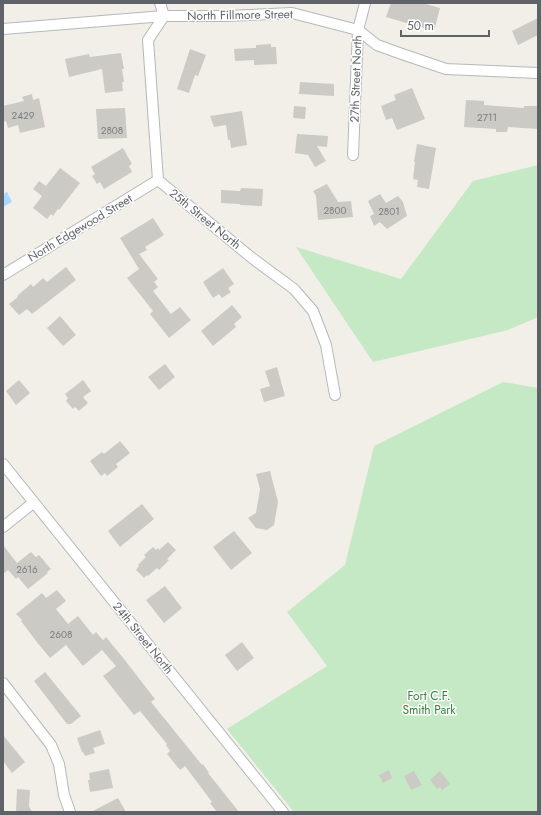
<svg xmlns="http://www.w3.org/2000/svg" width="541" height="815" viewBox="0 0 541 815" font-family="Jost,sans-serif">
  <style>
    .green { fill: #c5e8c5 }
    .water { fill: #aadaff }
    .building { fill: #cccac5 }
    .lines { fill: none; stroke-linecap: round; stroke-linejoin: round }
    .minor-casing { stroke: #b5b8bc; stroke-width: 12 }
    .minor { stroke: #fff; stroke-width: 10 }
    .labels { text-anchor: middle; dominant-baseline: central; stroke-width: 3; stroke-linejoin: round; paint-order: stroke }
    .number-label { font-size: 10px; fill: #7a7d7f }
    .street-label { font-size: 12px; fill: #5f6368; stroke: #fff }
    .park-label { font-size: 12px; fill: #348238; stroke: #fff }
  </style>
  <rect width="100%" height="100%" fill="#f1efe8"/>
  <path class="green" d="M538,165v152l-30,13 -135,32 -77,-115 105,32 72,-98z
    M503,382l35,6v424h-244l-67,-83 100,-63 -40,-54 58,-47 29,-119z"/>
  <path class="water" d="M7,192l5,10 -9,5v-13z"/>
  <path class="building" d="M391,3h31l18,5 -6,23 -48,-14z
    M538,18v17l-20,10 -6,-14z
    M271,44v3h5l1,17 -23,1v-5l-19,1 -1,-12 19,-1h3v-3z
    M190,49l16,6 -8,21 -3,-1 -6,18 -12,-4z
    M121,53l3,16h-2l2,13h-2l1,9 -18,2 -3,-24 -33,8 -4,-18 24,-5 1,3z
    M300,82l34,2v12l-35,-2z
    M412,88l13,31 -28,11 -5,-12 -6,2 -5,-14 15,-6 -2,-5z
    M32,94l1,6 6,-2 6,29 -25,6 -2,-8 -10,3 -2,-7 -3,1v-16l21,-5 -2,-4z
    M466,100l18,1v4l40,3v-2h14v23l-30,-2 -1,5h-11v-3l-32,-2z
    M294,106l12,1 -1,12 -12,-1z
    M125,108l2,30 -29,1 -2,-30z
    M242,111l5,34 -16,3 -1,-8h-2l-2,-15 -12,2 -4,-11z
    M297,134l31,2 -1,11 -10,-1 9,15 -11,6 -7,-12 -13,-2z
    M417,144l19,4 -7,41 -12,-2 1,-7 -5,-1 2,-17h-1z
    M123,148l9,16 -3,2 3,6 -28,17 -4,-7 -3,2 -5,-8 3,-2 -4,-7z
    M60,168l20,15 -21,27 -1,-1 -5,7 -2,-2 -4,5 -14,-11 9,-12 -9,-7 6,-8 7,5z
    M327,184l11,18 13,-1 2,16 -35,3 -2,-24 -3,-5z
    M241,188l22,1 -1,17 -22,-1v-1l-19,-1v-13l19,1z
    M380,194l6,9 12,-7 5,6 4,14 -20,13 -7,-7 -6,4 -4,-10 4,-2 -6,-13z
    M153,218l11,17 -19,12 2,3 -8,4 19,25 -4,3 4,5 -5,4 18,23 9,-7 11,13 -22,18 -19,-24 3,-3 -26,-33 12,-9 -19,-31z
    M66,267l10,13 -44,34 -5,-5 -8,6 -10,-11 9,-7 -1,-1 14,-12 2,3 10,-9 4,4z
    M223,268l11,16 -6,4 3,4 -9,6 -3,-4 -6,4 -10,-16z
    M232,305l10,12 -8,7 2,3 -23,19 -12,-15z
    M60,316l16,19 -13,11 -16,-18z
    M165,364l10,13 -16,13 -11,-13z
    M277,367l8,29 -21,6 -4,-13 10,-3 -5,-15z
    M19,380l11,13 -14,12 -10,-14z
    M83,380l8,11 -8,6 5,6 -9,8 -4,-4 -2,2 -7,-8 2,-3 -3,-4z
    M120,441l10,12 -14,11 2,3 -11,9 -2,-3 -4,3 -11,-15 12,-9 2,2z
    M270,471l8,31 -4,23 -7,5 -11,-2 -8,-10 8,-5 4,-24 -4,-15z
    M142,504l12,15 -34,28 -12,-16z
    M234,531l18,22 -21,17 -18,-23z
    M168,542l8,8 -9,9 2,1 -10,10 -2,-2 -9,8 -1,-1 -3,3 -8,-8 3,-4 -1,-1 8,-8 -2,-2 9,-8 3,3 2,-2 1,2z
    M3,545l14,18 14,-11 5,5 3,-2 12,14 -4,3 1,1 -20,16 -10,-12 -2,2 -8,-9 -5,4z
    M165,586l17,22 -18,15 -18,-23z
    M57,590l9,11 -10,8 12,15 10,-8 15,19 3,-3 7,8 3,-3 18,22 31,40 -4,3 51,63 1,-1 6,9h-1l31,39h-22l-7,-9 2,-1 -27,-36 -5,4 -13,-16 3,-3 -4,-6 1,-1 -27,-33 -6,4 -31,-39 13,-10 -14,-16 -19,16 -17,-21 -16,13 -14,-17 -15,-20 1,-1 -6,-6 26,-21 4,5z
    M242,642l12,16 -17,13 -12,-16z
    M45,672l36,44 -10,8h-4l-33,-43z
    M100,730l5,14 -12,4 2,5 -10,3 -2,-4h-1l-5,-14z
    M3,735l22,27 -13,11 -9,-12z
    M109,769l4,19 -23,4 -2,-12h2l-1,-7z
    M389,770l3,8 -9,5 -4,-8z
    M414,771l8,14 -11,5 -7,-14z
    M440,771l10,13 -8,6 -2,-3 -3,2 -7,-9z
    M17,789l13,1 -1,16 3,6h-16z
    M118,798l8,14h-35l19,-10z"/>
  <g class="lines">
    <g class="minor-casing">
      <path id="minor" d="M160,3l4,13 -16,24 10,140 94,78 42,31 19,22 13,34 9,50
        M3,29l161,-13h62l66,-3 66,17 19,15 25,9 44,15 92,4
        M353,155l5,-125 7,-27
        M3,275l155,-95
        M3,464c93,116 186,232 280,348
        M3,527l30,-24
        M3,683l48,62 8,19 5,31 6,17"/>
    </g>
    <use href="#minor" class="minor"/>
  </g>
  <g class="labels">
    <g class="number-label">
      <text x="23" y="115">2429</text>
      <text x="487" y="117">2711</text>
      <text x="112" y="130">2808</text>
      <text x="335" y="210">2800</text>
      <text x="389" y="211">2801</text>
      <text x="27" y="569">2616</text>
      <text x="61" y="634">2608</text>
    </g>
    <g class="street-label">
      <text transform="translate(240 15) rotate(-1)">North Fillmore Street</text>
      <text transform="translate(356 79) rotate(-88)">27th Street North</text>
      <text transform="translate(205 219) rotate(39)">25th Street North</text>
      <text transform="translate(80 228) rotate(-31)">North Edgewood Street</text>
      <text transform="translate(143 638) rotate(51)">24th Street North</text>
    </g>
    <g class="park-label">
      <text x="429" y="696">Fort C.F.<tspan x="429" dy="14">Smith Park</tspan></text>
    </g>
  </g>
  <rect width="541" height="815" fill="none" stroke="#5f6368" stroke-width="8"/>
  <path d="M401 30v6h88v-6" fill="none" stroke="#5f6368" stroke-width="2"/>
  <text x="407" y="30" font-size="12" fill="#5f6368" stroke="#ffffff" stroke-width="3" paint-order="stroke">50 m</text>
</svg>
